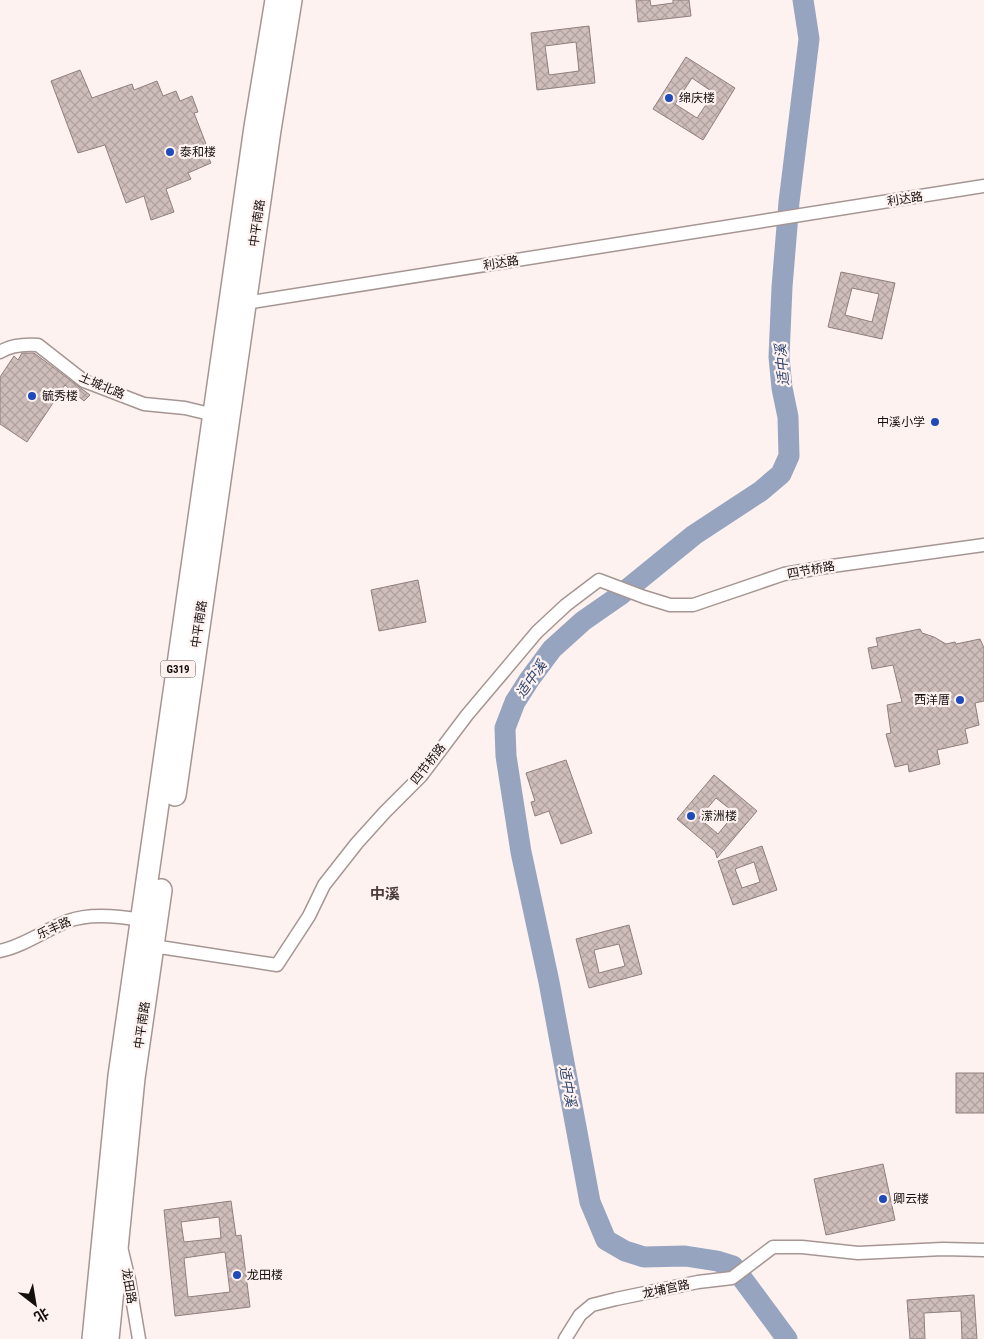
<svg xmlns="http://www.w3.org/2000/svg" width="984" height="1339" viewBox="0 0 984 1339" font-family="'Roboto Condensed','Noto Sans SC',sans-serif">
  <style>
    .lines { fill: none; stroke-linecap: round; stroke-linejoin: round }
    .river { stroke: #96a4c0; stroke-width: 21 }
    .building { fill: url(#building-cross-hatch); stroke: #90807d; fill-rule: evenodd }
    .minor-casing { stroke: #a69693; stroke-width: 15 }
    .trunk-casing { stroke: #a69693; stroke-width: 24 }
    .minor { stroke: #fff; stroke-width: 12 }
    .trunk { stroke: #fff; stroke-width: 21 }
    .poi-dot { fill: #1f4bb9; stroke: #fdf2f0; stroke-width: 2 }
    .labels { text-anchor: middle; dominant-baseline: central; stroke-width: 4.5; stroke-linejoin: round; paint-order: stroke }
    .shield { fill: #fdf2f0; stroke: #5b5352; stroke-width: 1 }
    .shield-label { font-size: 11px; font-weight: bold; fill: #150f0e }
    .poi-label { font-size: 12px; fill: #150f0e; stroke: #fdf2f0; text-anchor: start }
    .street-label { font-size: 12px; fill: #150f0e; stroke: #fdf2f0 }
    .water-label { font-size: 14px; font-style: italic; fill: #33476f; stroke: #fdf2f0 }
    .quarter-label { font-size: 15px; font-weight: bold; fill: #4a3c3a; stroke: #fdf2f0 }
  </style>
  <defs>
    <pattern id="building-cross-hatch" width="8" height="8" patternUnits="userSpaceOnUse" patternTransform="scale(1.25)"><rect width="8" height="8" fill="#cebdba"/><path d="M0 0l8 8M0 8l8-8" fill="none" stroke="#b0a19f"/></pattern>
  </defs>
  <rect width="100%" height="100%" fill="#fdf2f0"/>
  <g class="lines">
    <path class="river" d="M787,1339l-54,-73 -16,-5 -32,-5 -41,1 -19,-6 -19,-11 -16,-38 -41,-220 -28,-130 -15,-96 -1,-28 10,-26 14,-22 23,-31 31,-28 36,-25 75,-61 67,-44 20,-17 8,-18 -1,-39 -6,-29 -3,-31 3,-70 7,-85 20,-163 -6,-39"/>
  </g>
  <path class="building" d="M636,0h14l1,6 22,-3v-3h16l2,16 -53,6z
    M589,26l6,57 -58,7 -6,-57zM576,42l3,29 -30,4 -4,-29z
    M686,57l49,31 -32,52 -50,-31zM692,78l22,15 -17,25 -22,-14z
    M80,70l12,28 40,-14 2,6 23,-9 6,15 13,-5 4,10 12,-5 6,16 -4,1 12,31 -3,2 8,17 -23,10 3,6 -25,10 8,23 -23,8 -7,-24 -18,7 -21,-58 -27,8 -27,-72z
    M841,272l54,11 -13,56 -54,-12zM852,288l27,6 -7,28 -27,-7z
    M22,353h12l56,42 -6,6 -19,-16 -38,57 -27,-18v-47l14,-21 4,4z
    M418,580l8,42 -47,9 -8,-41z
    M920,629l2,4 12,4 12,7 9,-2 1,2 24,-5 4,9v53l-9,2 4,22 -14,4 3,14 -31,7 3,14 -31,8 -1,-8 -13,3 -9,-33 5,-1 -4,-28 15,-3 -9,-37 -21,4 -4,-21 10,-2 -2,-8z
    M566,760l26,73 -31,11 -12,-33 -14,5 -4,-14 4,-1 -9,-28z
    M714,775l43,36 -40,47 -2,-7 -38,-32zM716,798l19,15 -17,21 -19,-16z
    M762,846l15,44 -44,15 -15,-44zM754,862l6,20 -18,6 -7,-19z
    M629,925l13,49 -53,14 -13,-49zM619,944l6,22 -26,7 -5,-23z
    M956,1073h28v40h-28z
    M883,1164l12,56 -69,15 -12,-56z
    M231,1201l5,35 5,-1 9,72 -75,9 -11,-106zM219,1217l2,21 -37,4 -3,-20zM225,1252l5,40 -42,5 -4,-39z
    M974,1295l3,44h-15l-1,-28 -37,2 1,26h-15l-3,-39z"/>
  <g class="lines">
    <g class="minor-casing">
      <path id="minor" d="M245,303l739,-117
        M0,352c11,-7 25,-8 38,-7l46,36 60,23 41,4 29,7
        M153,946l124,19 32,-49 15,-31 33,-42 28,-31 36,-36 46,-61 70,-83 29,-27 33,-25 45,17 26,8h23l91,-31 48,-8 152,-21
        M0,951c24,-5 45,-21 68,-30 21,-8 51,-5 73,-1
        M122,1251l7,29 10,59
        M565,1339l15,-24 12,-10 24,-6 82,-17 34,-4 41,-31h29l56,6 85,-4 41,1"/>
    </g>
    <g class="trunk-casing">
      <path id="trunk" d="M175,795l95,-665 21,-130
        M93,1339l26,-263 136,-949 21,-127
        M108,1339l26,-261 27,-188"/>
    </g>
    <use href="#minor" class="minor"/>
    <use href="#trunk" class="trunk"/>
  </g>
  <g class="poi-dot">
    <circle cx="669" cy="98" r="5"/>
    <circle cx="170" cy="152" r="5"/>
    <circle cx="32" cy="396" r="5"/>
    <circle cx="935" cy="422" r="5"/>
    <circle cx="960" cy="700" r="5"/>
    <circle cx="691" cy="816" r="5"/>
    <circle cx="883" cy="1199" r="5"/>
    <circle cx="237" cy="1275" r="5"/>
  </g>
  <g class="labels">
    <rect class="shield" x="160.5" y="660.5" width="35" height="17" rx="4"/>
    <g class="shield-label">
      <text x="178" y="669">G319</text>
    </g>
    <g class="poi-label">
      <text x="679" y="98">绵庆楼</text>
      <text x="180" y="152">泰和楼</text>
      <text x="42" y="396">毓秀楼</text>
      <text x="925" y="422" text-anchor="end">中溪小学</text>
      <text x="950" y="700" text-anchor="end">西洋厝</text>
      <text x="701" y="816">潆洲楼</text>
      <text x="893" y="1199">卿云楼</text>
      <text x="247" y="1275">龙田楼</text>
    </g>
    <g class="street-label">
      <text transform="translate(905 199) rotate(-9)">利达路</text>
      <text transform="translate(257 223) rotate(-82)">中平南路</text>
      <text transform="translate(501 263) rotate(-9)">利达路</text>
      <text transform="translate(102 386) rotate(23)">土城北路</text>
      <text transform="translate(811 570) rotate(-10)">四节桥路</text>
      <text transform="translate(199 624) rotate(-82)">中平南路</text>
      <text transform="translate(428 764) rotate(-52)">四节桥路</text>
      <text transform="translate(54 928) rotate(-24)">乐丰路</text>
      <text transform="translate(142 1025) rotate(-82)">中平南路</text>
      <text transform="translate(129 1286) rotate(80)">龙田路</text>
      <text transform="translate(666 1289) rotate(-12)">龙埔宫路</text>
    </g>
    <g class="water-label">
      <text transform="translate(782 365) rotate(-95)">适中溪</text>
      <text transform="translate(531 679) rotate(-55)">适中溪</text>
      <text transform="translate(568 1086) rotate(80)">适中溪</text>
    </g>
    <g class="quarter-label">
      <text x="385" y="894">中溪</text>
    </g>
  </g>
  <g transform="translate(35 1304) rotate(149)" stroke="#fdf2f0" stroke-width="4" paint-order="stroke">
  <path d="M0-4L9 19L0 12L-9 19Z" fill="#150f0e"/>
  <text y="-8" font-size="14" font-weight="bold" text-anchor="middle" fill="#150f0e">北</text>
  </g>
</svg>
